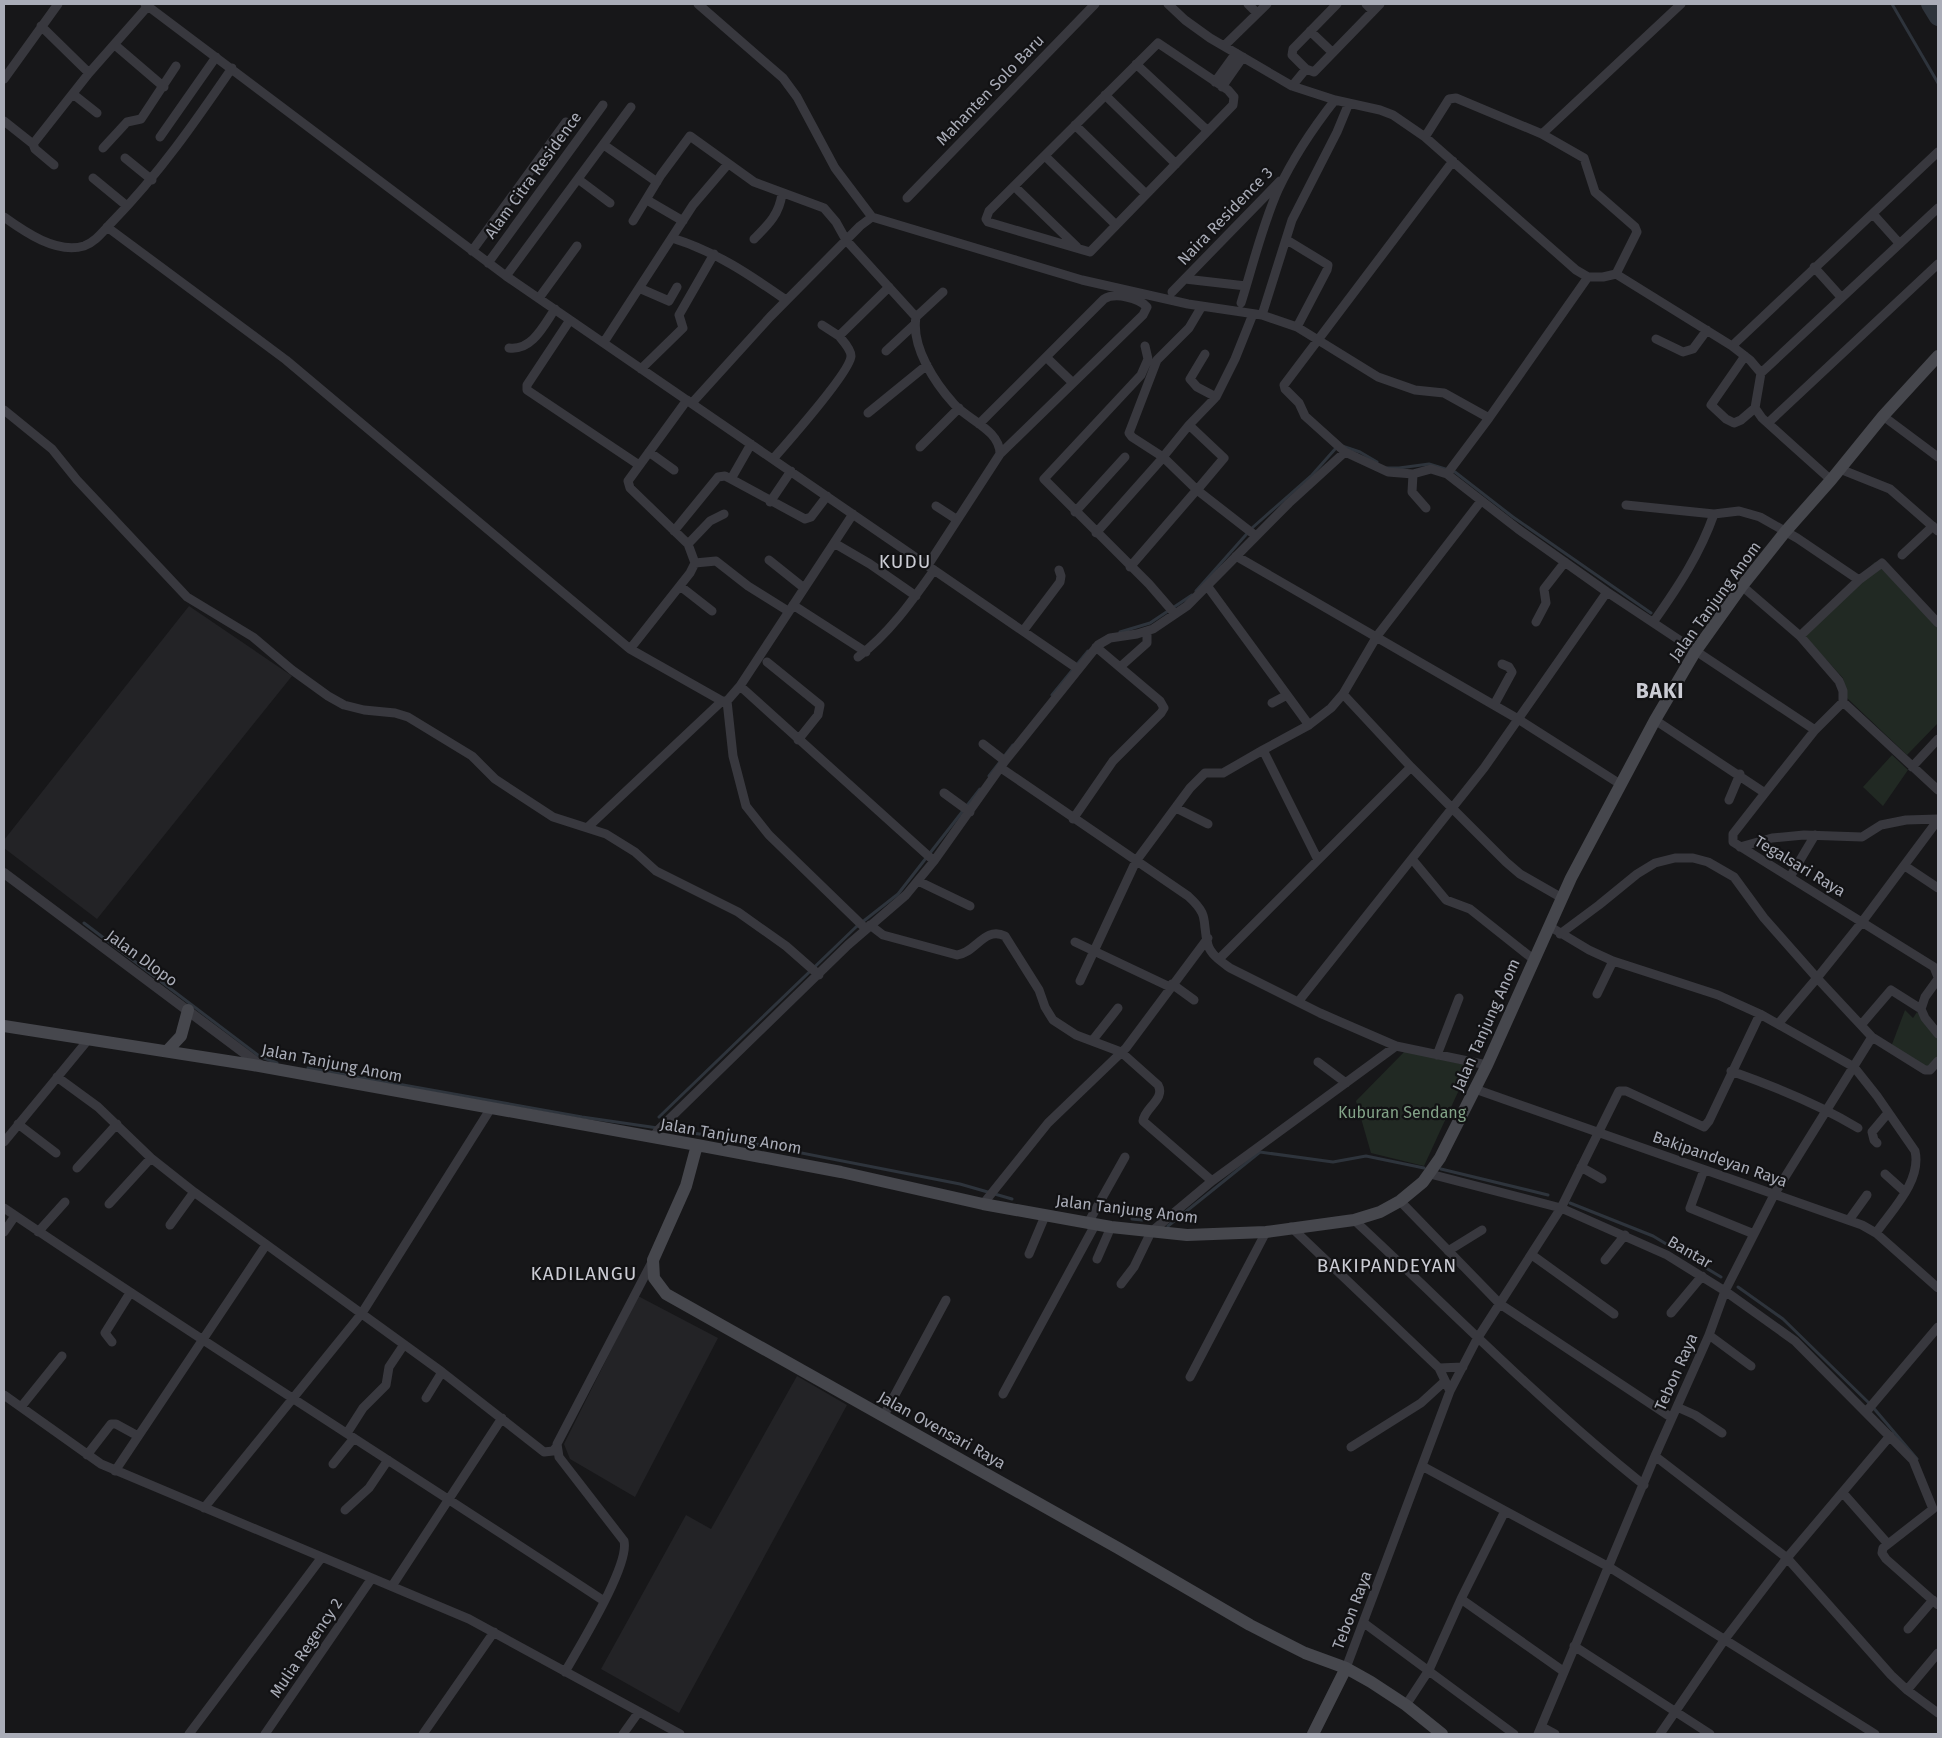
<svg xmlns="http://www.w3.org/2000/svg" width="1942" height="1738" viewBox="0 0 1942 1738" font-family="'Fira Sans',sans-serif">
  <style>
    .built { fill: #232326 }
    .green { fill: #212923 }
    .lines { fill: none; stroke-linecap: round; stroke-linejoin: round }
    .stream { stroke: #2e343c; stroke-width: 3 }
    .river { stroke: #2e343c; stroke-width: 18 }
    .minor { stroke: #38383e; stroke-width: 9 }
    .tertiary { stroke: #38383e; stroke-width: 10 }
    .secondary { stroke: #46474d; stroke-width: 12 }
    .labels { text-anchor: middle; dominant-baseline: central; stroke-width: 4.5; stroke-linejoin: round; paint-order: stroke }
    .street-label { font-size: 16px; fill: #aaadb8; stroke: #121214 }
    .park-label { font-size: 16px; fill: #82a287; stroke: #121214 }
    .quarter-label { font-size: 19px; letter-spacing: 1px; fill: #cbccd4; stroke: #121214 }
    .district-label { font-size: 21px; font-weight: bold; letter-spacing: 1px; fill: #cbccd4; stroke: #121214 }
  </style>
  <rect width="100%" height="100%" fill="#171719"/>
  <path class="built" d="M189,606l103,70 -195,243 -93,-71v-8z
    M638,1296l80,42 -83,159 -65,-38 -6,-15z
    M797,1376l50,29 -168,308 -78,-44 85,-154 25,14z"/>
  <path class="green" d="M1875,562l63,64v97l-31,32 -60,-57 -4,-20 -41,-45z
    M1892,755l16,15 -25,36 -20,-19z
    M1905,1010l8,8 4,-6 21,26v20l-10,11 -37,-22z
    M1405,1051l65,15 -46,100 -53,-13 -15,-52z"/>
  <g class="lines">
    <path class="stream" d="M1892,4l46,79
      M1342,446l18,6 17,10
      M1387,468h12l30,-4 26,8 58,45 138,96
      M1196,591l56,-63 60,-53 24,-27
      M1120,632l30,-9 42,-28
      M1052,695l36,-44
      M989,776l24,-31
      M84,923l175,133 18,7
      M308,1068l274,49 138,20 240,47 52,15
      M659,1117l197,-190 42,-33 82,-105
      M1441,1169l107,26
      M1570,1203l83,33 68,41
      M1132,1219l10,1
      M1168,1226l92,-74 73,10 33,-6 58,12
      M1738,1287l45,32 88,86 46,54"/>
    <path class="river" d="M1930,4l8,13"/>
    <path class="minor" d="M145,4l361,272 572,393
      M698,4l85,74 14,19 38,71 37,49
      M1168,4l17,16 25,18 82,48 43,14 45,10 13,5 32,22 151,133 12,7
      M1248,4l9,9
      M1366,4l7,7
      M41,26l48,47
      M1310,31l22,21
      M1158,43l70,47 6,7 -1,8 -143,147 -102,-30 -2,-3 3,-8z
      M115,45l49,42
      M1224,46l43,-42
      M1136,64l72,67
      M1306,69l-14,-14 1,-6 44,-45
      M4,79l54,-75
      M1215,82l21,-29
      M1292,86l14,-17 8,3 66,-68
      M1222,87l21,-30
      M73,94l24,19
      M1105,95l71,69
      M1349,103l-12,29 -45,88 -30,95 35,12 81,50 37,13 29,3 45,25
      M4,121l29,23 56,-71 59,-67
      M1075,125l71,69
      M1542,134l139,-130
      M160,137l56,-80
      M1425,137l24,-38 7,-1 86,36 42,24 11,34 40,35 2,5 -21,42
      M33,144l2,5 19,16
      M604,145l53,37
      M103,148l24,-26 14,-3 35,-53
      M1045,156l71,69
      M125,158l27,22
      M93,178l34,28
      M578,179l32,24
      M1014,186l63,61
      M907,198l188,-194
      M647,200l36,21
      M1873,214l26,29
      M4,217c21,15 52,37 80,29 12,-4 20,-16 29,-25 46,-47 82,-99 119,-153
      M633,221l28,-46 29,-39 64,46 70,26 12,14 10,18 70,77c-5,30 19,66 38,87 14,16 46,26 46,50
      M107,227l179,133 344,289
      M672,238c43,13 78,37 114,62
      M754,239c14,-14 25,-24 28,-45
      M1287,240l41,25 -1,5 -30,57
      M472,251l94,-129
      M488,263l115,-158
      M1814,267l27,30
      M506,276l125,-169
      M1185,279l61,7
      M639,288l30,13 8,-14
      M1172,292l108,-111
      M539,298l38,-52
      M1241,303c12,-38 21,-77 37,-113 15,-32 35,-62 57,-90
      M1202,306l-13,22 -32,32 -28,73 3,4 31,20 34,33 59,46
      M916,317l27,-25
      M570,320l-43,65v5l112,75
      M822,325l17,11
      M1656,339l27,13 10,-3 14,-19
      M604,342l89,-137 35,-41
      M1145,346l3,13 -7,16 -97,104 105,105 26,30
      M1732,346l206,-194
      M509,348c23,3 35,-23 46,-39
      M886,351l29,-27
      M1205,354l-15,25 7,8 19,10
      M1745,356l-34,49 15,14 8,4 7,-3 14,-12
      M1046,357l27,26
      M641,369l42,-41 -4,-13 35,-61
      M1761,373l177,-165
      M687,400l-59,81 2,7 58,56 7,19 -5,10 -60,76 92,52h5l6,55 13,50 23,29 97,94
      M692,403l78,-86 90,-91 12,-9 210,63 106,24 74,11
      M4,410l48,39 25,31 110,117 66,40 39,33 36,26 16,9 20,5 31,3 13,4 64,39 23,23 58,38 53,17 29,18 21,19 82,41 48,34 33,29
      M868,413l59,-48
      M1883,416l55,41
      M1768,423l170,-159
      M751,444l-20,35 74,40 6,-2 16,-21
      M920,447l39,-39
      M649,452l25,18
      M1345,452l-40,-36 -6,-13 -14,-14 -1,-4 169,-224
      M1163,457l26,-32
      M773,459c14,-16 78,-88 78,-103 0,-7 -8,-15 -12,-20l50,-49
      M1840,469l50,20 48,42
      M1413,474l-1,18 14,16
      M1447,474l42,-56 99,-141h15l13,-3 116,72 18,14 11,13 -6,35 7,10 69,62
      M1197,490l27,-32 -35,-33 27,-28 19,-38 18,-45
      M770,502l21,-31
      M1626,505l88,9
      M936,506l20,13
      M1075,512l50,-55
      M674,531l44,-54 7,-1 6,3
      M1096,533l64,-72
      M834,543l36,21 46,32
      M688,544l22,-23 14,-7
      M1902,555l31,-29
      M1236,556l282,163 102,65
      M769,560l35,28
      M695,563l21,-2 32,25 40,25
      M928,565l72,-111 143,-139 4,-8c-8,-9 -32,-15 -43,-8l-125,125
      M1130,567l64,-74
      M680,586l32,25
      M1742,586l58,50
      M1208,587l101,138
      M793,605l73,47
      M1654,621c24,-34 46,-67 60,-107l25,-3 21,6 37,21 62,42
      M1536,622l10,-19 -2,-14 21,-27
      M1023,631l37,-49 1,-6 -2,-6
      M858,657c31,-23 54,-56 76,-87
      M767,662l53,43 -2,10 -20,25
      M1120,667l27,-24v-12
      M740,686l194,175
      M1343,694l68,73 95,95 14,12 42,24
      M727,701l13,-15 113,-172
      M1843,702v-11l-4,-10 -39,-45 59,-56 23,-17 56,60
      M1272,703l15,-8
      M1494,705l18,-33 -3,-5 -7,-3
      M1655,720l110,73 -32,41v8l201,125 4,10
      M983,744l22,17
      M1912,767l26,-28
      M1001,768l187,128c23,21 13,24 20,49 3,10 14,17 22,23l90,45 76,33 91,19
      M944,793l26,19
      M1765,793l50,-63
      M1729,800l11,-26
      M1176,808l32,16
      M1073,819l40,-58 48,-48 3,-5 -4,-7 -64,-54
      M1938,820l-76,102 -45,56 55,59 53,33h5l8,-9
      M588,827l134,-126
      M1740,847l32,-9 32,-3 58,2 19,-12 25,-5 32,-1
      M1412,859l34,41 24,9 63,50
      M1318,860l-55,-110 46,-25 22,-17 12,-14 34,-58 104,-135
      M1905,866l33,22
      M1790,877l25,-42
      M918,881l52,25
      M870,925l13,10 74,20c19,-2 27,-29 48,-19l34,54 6,17 8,13 23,15 45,17 37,33c8,14 -14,23 -15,36l69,60
      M1549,926l40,24 24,11 105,34 42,19 94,53 23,29 38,55c7,30 -24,60 -39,82
      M1560,934l39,-29 38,-31 18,-11 20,-5h18l15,4 26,15 30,41 53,60 -39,46
      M1075,942l95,45
      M1219,959l192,-192
      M1938,979l-13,18 -4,12 4,9 13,16
      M1080,981l56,-120 54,-73 15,-15h18l40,-23
      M1172,984l22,16
      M1597,994l16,-33
      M1298,1002l186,-234 123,-176
      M1861,1025l30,-35 30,19
      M1092,1041l26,-33
      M1437,1055l22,-57
      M1318,1062l28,21
      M1731,1071c45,16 87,33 127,57
      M57,1077l41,30 53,51 43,34 248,180 102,80 9,-1 4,-5
      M1475,1089l387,136 14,8 62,55
      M18,1124l38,29
      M653,1138l5,-8 190,-185 58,-50 28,-34 71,-100 93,-116 12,-7 27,-4 16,-5 34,-23 102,-103 56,-51 43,20 25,2 18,-5 16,5 71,55 89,63 208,138 28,-28 95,88
      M4,1142l84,-102
      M1877,1143l-3,-3 -2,-8 16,-19
      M1581,1167l21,12
      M77,1168l40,-44
      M1704,1170l-14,38 64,26
      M1430,1174l131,34 106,47 58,36 70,50 118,119 20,49 -50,39 -1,5 4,6 52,46
      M1885,1174l20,18
      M1400,1201l100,103 172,114
      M109,1204l42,-46
      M983,1204l65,-81 78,-75 82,-110
      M4,1208c198,134 400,261 600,393
      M1354,1220c96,89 187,183 290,265
      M1849,1220l18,-25
      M1088,1223l37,-66
      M170,1225l24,-33
      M1291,1227l148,141 11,23
      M4,1232l11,-16
      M38,1232l27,-30
      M1448,1251l34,-21
      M1029,1254l16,-38
      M1532,1255l82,59
      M1097,1259l14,-32
      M1605,1260l20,-25
      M1121,1284l13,-17 17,-35 61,-51 184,-135
      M1671,1313l31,-37
      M1709,1335l42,31
      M112,1342l-7,-9 25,-40
      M1439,1368l24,-1
      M1190,1377l76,-145
      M1003,1394l92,-169
      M4,1395l97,69 368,155 211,115
      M426,1398l16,-26
      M21,1407l41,-51
      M1677,1407l18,8 27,18
      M1866,1412l72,-85
      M883,1417l63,-117
      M347,1433l16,-25 23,-23 3,-18 14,-21
      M1351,1447l70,-44 24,-22
      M87,1455l24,-31h5l22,12
      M1655,1456l132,102 104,117 16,15 31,23
      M333,1464l21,-26
      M1422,1466l187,101 266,167
      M115,1471l151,-226
      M1843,1493l45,51
      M204,1508l158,-195 129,-205
      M345,1510l24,-22 19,-28
      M392,1586l110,-168
      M1461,1599l44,-88
      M1364,1623l150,111
      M1908,1629l25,-29
      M1574,1646l136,88
      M1346,1668l104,-277 27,-52 84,-131 58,-117h7l78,36 5,-6 51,-107
      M565,1672c14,-25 65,-107 59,-131l-65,-84 -2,-13 95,-182
      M1907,1690l31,-37
      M1406,1705l23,-35 32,-71 102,72
      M1542,1727l13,7
      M189,1734l133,-177
      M265,1734l107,-156
      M423,1734l71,-102
      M623,1734l15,-21
      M1538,1734l117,-278 54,-121 16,-44 50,-98 97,-156
      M1660,1734l65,-95 62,-81 103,-122"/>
    <path class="tertiary" d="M4,873l259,194"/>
    <path class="secondary" d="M4,1026l249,39 444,80 144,27 142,32 128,23 76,8 79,-3 88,-12 26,-8 20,-11 23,-19 17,-24 47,-93 84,-187 84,-158 40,-68 47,-66 43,-54 46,-52 52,-64 55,-60
      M167,1051l14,-15 7,-26
      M697,1145l-11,41 -33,74 1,18 12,16 452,254 132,77 55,28 41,15 25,14 35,23 36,29
      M1313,1734l33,-66"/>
  </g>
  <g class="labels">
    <g class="street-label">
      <text transform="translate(990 90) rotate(-46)">Mahanten Solo Baru</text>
      <text transform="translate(533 175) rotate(-54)">Alam Citra Residence</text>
      <text transform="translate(1225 216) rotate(-46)">Naira Residence 3</text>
      <text transform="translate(1715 601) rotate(-54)">Jalan Tanjung Anom</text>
      <text transform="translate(1800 866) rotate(31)">Tegalsari Raya</text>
      <text transform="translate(142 958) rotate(36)">Jalan Dlopo</text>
      <text transform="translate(1486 1025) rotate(-66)">Jalan Tanjung Anom</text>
      <text transform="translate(332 1063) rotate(11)">Jalan Tanjung Anom</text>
      <text transform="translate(731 1136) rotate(10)">Jalan Tanjung Anom</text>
      <text transform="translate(1720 1159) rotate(19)">Bakipandeyan Raya</text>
      <text transform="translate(1127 1209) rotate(7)">Jalan Tanjung Anom</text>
      <text transform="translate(1690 1252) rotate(30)">Bantar</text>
      <text transform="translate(1676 1372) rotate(-66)">Tebon Raya</text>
      <text transform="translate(942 1430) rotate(29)">Jalan Ovensari Raya</text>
      <text transform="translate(1352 1610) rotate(-69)">Tebon Raya</text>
      <text transform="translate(306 1648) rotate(-56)">Mulia Regency 2</text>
    </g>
    <g class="park-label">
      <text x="1402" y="1112">Kuburan Sendang</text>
    </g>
    <g class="quarter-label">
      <text x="905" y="561">KUDU</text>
      <text x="1387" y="1265">BAKIPANDEYAN</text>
      <text x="584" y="1273">KADILANGU</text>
    </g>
    <g class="district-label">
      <text x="1660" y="691">BAKI</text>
    </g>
  </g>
  <rect width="1942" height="1738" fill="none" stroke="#aaadb8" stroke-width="10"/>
</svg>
